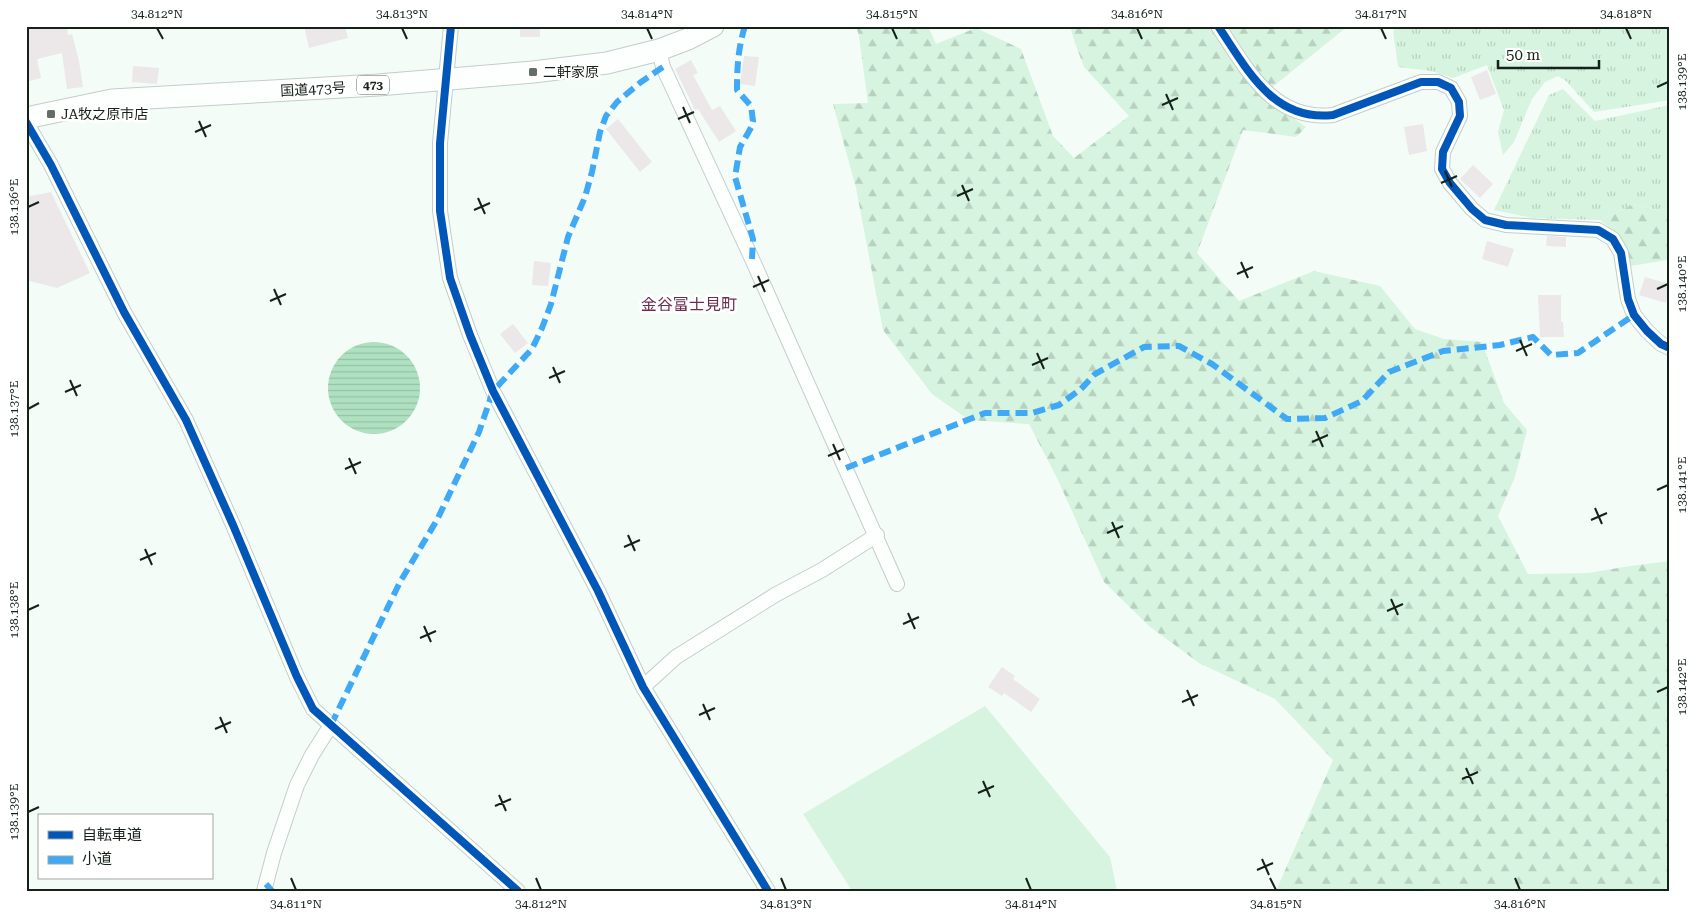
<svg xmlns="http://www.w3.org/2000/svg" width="1696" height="917" viewBox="0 0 1696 917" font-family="'Roboto Serif','Noto Sans JP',serif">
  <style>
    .grass { fill: url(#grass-tufts) }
    .forest { fill: url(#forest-firs) }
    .garden { fill: #d6f4e0 }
    .water { fill: url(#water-rules) }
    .building { fill: #ece7e9 }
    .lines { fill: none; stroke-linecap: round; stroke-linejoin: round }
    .minor-casing { stroke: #c4cdc7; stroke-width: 16 }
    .highway-casing { stroke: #c4cdc7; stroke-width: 23 }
    .minor { stroke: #fdfffe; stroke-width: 14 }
    .highway { stroke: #fdfffe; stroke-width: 21 }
    .quiet { stroke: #3fa9f5; stroke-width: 6; stroke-dasharray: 12 6; stroke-linecap: butt }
    .cycleway-casing { stroke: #fff; stroke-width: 11 }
    .cycleway { stroke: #0057b8; stroke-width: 8 }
    .ticks { fill: none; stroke: #152119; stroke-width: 2 }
    .poi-dot { fill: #636e67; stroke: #fff; stroke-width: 2 }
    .labels { text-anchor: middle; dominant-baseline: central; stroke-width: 5; stroke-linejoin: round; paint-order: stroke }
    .shield { fill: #fff; stroke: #5b645e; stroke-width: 1 }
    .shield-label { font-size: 12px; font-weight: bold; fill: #152119 }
    .poi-label { font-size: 14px; fill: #152119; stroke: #fff; text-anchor: start }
    .street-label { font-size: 14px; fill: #152119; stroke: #fff }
    .quarter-label { font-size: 16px; fill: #6c2d51; stroke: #fff }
    .neatline { fill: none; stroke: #152119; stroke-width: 2 }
    .ticks-label { font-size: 12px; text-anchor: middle; fill: #152119 }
  </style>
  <defs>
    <pattern id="grass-tufts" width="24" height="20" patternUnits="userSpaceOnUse" patternTransform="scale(1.25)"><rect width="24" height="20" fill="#d6f4e0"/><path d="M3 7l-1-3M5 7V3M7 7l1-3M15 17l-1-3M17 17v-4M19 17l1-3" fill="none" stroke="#b7d1c0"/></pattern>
    <pattern id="forest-firs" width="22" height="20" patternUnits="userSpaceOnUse" patternTransform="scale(1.25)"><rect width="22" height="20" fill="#d6f4e0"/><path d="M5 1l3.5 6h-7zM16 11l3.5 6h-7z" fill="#b7d1c0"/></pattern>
    <pattern id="water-rules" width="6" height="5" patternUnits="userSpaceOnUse" patternTransform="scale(1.25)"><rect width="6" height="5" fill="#afe1c1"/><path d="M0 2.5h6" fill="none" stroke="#96c1a5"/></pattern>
  </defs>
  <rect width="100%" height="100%" fill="#f4fcf7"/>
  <path class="grass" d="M1397,26h271l2,74 -76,12 -28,-31 -8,-5 -13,6 -13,17 -18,43 -11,13 -5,-23 6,-22 -17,-45 -34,13 -22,-7 -33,-4 -5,-36z
    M1563,89l32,32 75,-16v98l-10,8 -26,-7 -34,16 -68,-2 -38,-8 55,-115z"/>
  <path class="forest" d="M856,26h72l8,18 40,-16 45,21 32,87 21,22 55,-42 -45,-49 -9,-24 -5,-17h140l26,32 18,32 52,37 -10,10 -53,-7 -46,123 42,48 75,-30 66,15 35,43 29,10 38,3 22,61 23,27 -12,47 -17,39 30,58 60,-1 42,-7 40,-5v330h-394l57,-131 -58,-61 -76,-36 -50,-37 -45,-44 -47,-104 -28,-54 -60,-4 -37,-26 -49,-64 -27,-142 -23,-84 35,-1 -9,-67z
    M1227,26h121l-78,63z
    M1670,203v50l-3,7 -36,6c-8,-24 -11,-30 -31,-46l34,-16 26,7z"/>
  <path class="garden" d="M985,706l125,151 7,34h-265l-49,-77z"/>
  <path class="water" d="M328 388a46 46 0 1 1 92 0a46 46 0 1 1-92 0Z"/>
  <path class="building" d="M26,26h41l1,9 4,-1 7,27 4,26 -16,2 -5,-36 -25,6 4,19 -15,4z
    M304,26h41l3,12 -39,10z
    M520,26h20v11h-20z
    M744,56l15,1 -4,29 -15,-2z
    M691,60l7,13 -5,2 19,35 8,-4 16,25 -17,11 -21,-33 -3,1 -20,-41z
    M133,66l26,2 -2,16 -25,-2z
    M1487,70l9,24 -16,6 -9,-23z
    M618,119l34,43 -12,10 -34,-43z
    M1423,124l4,27 -18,4 -5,-28z
    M1473,165l20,19 -13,14 -20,-19z
    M51,192l39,81 -33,15 -31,-8v-83z
    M1547,236l19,1v10l-20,-1z
    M1487,241l27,8 -6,18 -26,-8z
    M534,261l17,2 -3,23 -16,-1z
    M1645,277l25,7 -4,19 -27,-8z
    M1538,295h23v27h2l1,15h-24z
    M513,324l15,19 -13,10 -15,-19z
    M1002,667l13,9 -2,3 27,20 -9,13 -27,-19 -2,3 -14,-9z"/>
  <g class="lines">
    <g class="minor-casing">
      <path id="minor" d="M451,26l-11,117v68l10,67 20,57 23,56 105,200 45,96 125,204
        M1218,26c29,43 55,96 115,89l88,-33h17l13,6 8,14 1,14 -17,36 -1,17 8,14 22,26 13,11 21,5 92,5 15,9 8,14 7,46 6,16 13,16 14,13 9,4
        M659,50l4,17 89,192 145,325
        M26,122l25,43 73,147 62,108 47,105 64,152 16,32 205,182
        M643,687l33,-30 99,-62 47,-25 55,-35
        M264,891l10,-38 23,-68 15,-30 19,-30"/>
    </g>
    <g class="highway-casing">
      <path id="highway" d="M26,118l86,-18 266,-15 155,-13 74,-9 52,-13 29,-11 25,-13"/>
    </g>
    <use href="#minor" class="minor"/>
    <use href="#highway" class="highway"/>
    <path class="quiet" d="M745,26c-7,22 -8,42 -8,64l14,16 2,15 -1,5 -12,21 -5,30 18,62 -1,20
      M846,468l139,-55h47l27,-8 22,-16 14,-15 49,-27 35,-1 33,18 75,55 38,-1 37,-17 27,-29 54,-21 57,-6 33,-8 18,18 27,-2 56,-38
      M331,725l69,-143 37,-62 42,-88 14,-41 39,-42 10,-21 9,-24 17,-67 17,-40 7,-25 8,-40 6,-16 11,-14 24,-20 22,-15
      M266,884l6,7"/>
    <g class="cycleway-casing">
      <path id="cycleway" d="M451,26l-11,117v68l10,67 20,57 23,56 105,200 45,96 125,204
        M1218,26c29,43 55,96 115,89l88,-33h17l13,6 8,14 1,14 -17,36 -1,17 8,14 22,26 13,11 21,5 92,5 15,9 8,14 7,46 6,16 13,16 14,13 9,4
        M26,122l25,43 73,147 62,108 47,105 64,152 16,32 205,182"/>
    </g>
    <use href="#cycleway" class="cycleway"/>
  </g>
  <path class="ticks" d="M157,28l6,11M402,28l5,11M647,28l5,11M892,28l5,11M1137,28l5,11M1381,28l5,11M1626,28l5,11M1657,87l11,-5M1166,94l7,16M1162,105l16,-7M683,107l7,16M678,119l16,-7M199,121l7,16M195,132l16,-7M1445,171l7,16M1441,183l16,-7M962,185l7,16M957,196l16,-7M478,198l7,16M28,207l11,-5M474,210l16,-7M1241,262l7,16M1237,274l16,-7M758,276l7,16M753,287l16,-7M274,289l7,16M1657,289l11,-5M270,301l16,-7M1520,340l7,16M1516,351l16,-7M1037,353l7,16M1032,365l16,-7M553,367l7,16M549,378l16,-7M70,380l7,16M65,392l16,-7M28,409l11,-6M1316,431l7,16M1312,442l16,-7M833,444l7,16M828,456l16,-7M349,458l7,16M345,469l16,-7M1657,490l11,-5M1595,508l7,16M1591,520l16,-7M1112,522l7,16M1107,533l16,-7M628,535l7,16M624,547l16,-7M145,549l7,16M140,560l16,-7M1391,599l7,16M28,610l11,-5M1387,611l16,-7M908,613l7,16M903,624l16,-7M424,626l7,16M420,638l16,-7M1187,690l7,16M1657,692l11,-5M1182,702l16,-7M703,704l7,16M699,715l16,-7M220,717l7,16M215,729l16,-7M1466,768l7,16M1462,779l16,-7M983,781l7,16M978,793l16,-7M499,795l7,16M495,806l16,-7M28,812l11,-5M1262,859l7,16M1257,870l16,-7M291,878l5,12M536,878l5,12M781,878l5,12M1026,878l5,12M1270,878l6,12M1515,878l5,12"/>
  <g class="poi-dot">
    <rect x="528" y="67" width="10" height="10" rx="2.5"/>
    <rect x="46" y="109" width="10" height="10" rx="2.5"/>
  </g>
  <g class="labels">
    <rect class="shield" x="357" y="75.5" width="32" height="19" rx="4"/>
    <g class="shield-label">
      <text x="373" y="85">473</text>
    </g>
    <g class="poi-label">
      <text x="543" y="72">二軒家原</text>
      <text x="61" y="114">JA牧之原市店</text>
    </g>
    <g class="street-label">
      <text transform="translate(313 89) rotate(-3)">国道473号</text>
    </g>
    <g class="quarter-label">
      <text x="689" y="304">金谷富士見町</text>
    </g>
  </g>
  <rect width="1696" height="917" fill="none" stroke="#ffffff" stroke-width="55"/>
  <rect x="38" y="814" width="175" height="65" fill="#ffffff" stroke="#a1a6a3"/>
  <rect x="48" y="831" width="25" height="8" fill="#0057b8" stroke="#a1a6a3"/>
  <text x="82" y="840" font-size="15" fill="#152119">自転車道</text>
  <rect x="48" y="856" width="25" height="8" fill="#3fa9f5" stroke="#a1a6a3"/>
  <text x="82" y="864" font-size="15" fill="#152119">小道</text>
  <path d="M1498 60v8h101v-8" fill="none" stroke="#152119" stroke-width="2.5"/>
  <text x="1506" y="60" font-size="15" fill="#152119" stroke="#ffffff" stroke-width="4" paint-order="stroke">50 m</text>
  <rect x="28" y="28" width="1640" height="862" class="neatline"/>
  <g class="ticks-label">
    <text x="157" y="18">34.812°N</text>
    <text x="402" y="18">34.813°N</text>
    <text x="647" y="18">34.814°N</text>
    <text x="892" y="18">34.815°N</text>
    <text x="1137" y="18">34.816°N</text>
    <text x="1381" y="18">34.817°N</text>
    <text x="1626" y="18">34.818°N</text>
    <text transform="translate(1682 82) rotate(-90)" y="4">138.139°E</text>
    <text transform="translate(14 207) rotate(-90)" y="4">138.136°E</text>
    <text transform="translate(1682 284) rotate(-90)" y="4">138.140°E</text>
    <text transform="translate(14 409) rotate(-90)" y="4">138.137°E</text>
    <text transform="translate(1682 485) rotate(-90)" y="4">138.141°E</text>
    <text transform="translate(14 610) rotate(-90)" y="4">138.138°E</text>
    <text transform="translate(1682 687) rotate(-90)" y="4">138.142°E</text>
    <text transform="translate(14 812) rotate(-90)" y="4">138.139°E</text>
    <text x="296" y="908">34.811°N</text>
    <text x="541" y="908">34.812°N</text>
    <text x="786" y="908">34.813°N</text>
    <text x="1031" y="908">34.814°N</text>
    <text x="1276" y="908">34.815°N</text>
    <text x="1520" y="908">34.816°N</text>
  </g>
</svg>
